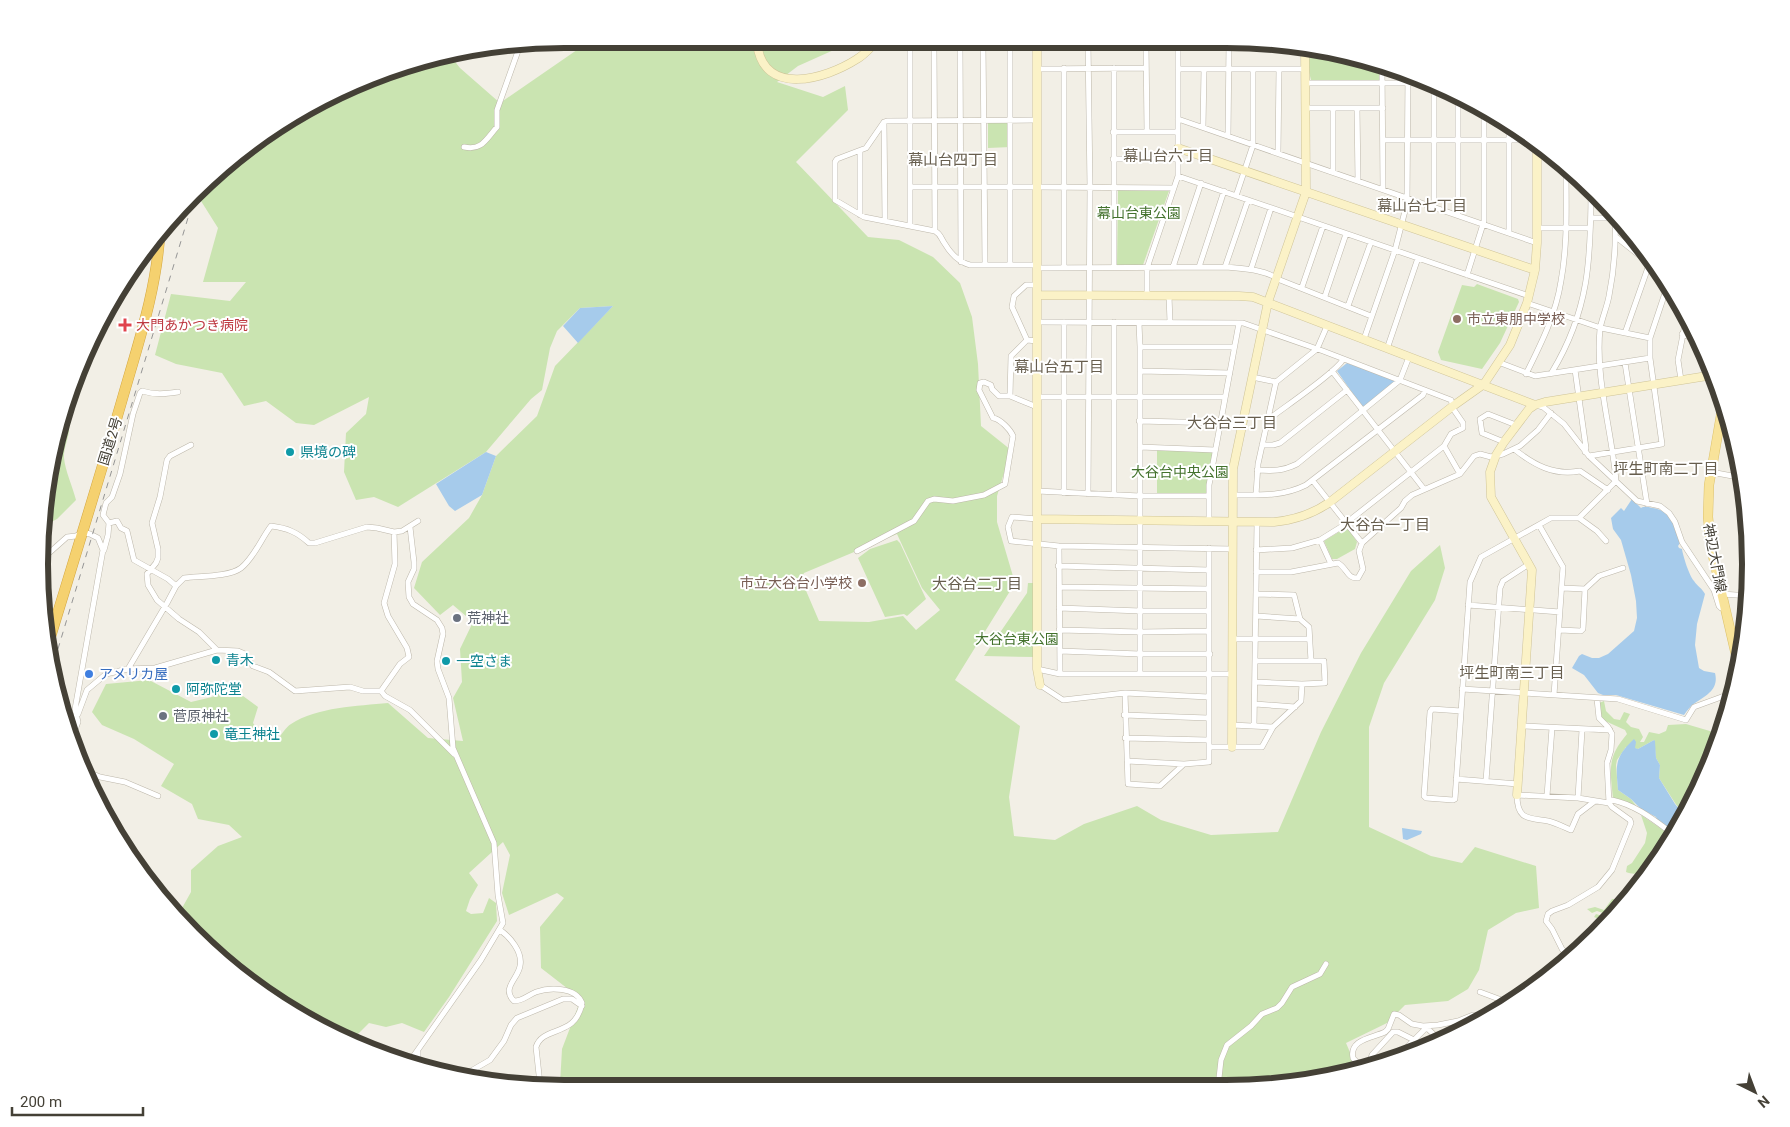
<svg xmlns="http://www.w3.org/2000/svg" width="1790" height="1127" viewBox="0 0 1790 1127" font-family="Roboto,'Noto Sans JP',sans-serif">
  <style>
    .green { fill: #cae4b1; fill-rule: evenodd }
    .water { fill: #a6cbeb }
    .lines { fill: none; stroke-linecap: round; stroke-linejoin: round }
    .street-casing { stroke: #bdb7aa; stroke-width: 6 }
    .secondary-casing { stroke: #cfc498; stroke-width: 9 }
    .primary-casing { stroke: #dcc16b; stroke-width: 10 }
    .highway-casing { stroke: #d3a63f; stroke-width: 11 }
    .street { stroke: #fff; stroke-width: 5 }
    .secondary { stroke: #fbf2c7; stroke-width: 8 }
    .primary { stroke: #f8e39a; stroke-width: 9 }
    .highway { stroke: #f5d16f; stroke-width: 10 }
    .rail { stroke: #959595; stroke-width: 1; stroke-dasharray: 6 6; stroke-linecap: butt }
    .education-dot { fill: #8d6e63; stroke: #fff; stroke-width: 2 }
    .health-dot { fill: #e0444e; stroke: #fff; stroke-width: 2 }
    .culture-dot { fill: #0f9aa8; stroke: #fff; stroke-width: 2 }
    .worship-dot { fill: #6b7280; stroke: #fff; stroke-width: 2 }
    .shop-dot { fill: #3f7fe0; stroke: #fff; stroke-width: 2 }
    .labels { text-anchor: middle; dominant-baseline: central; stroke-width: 4; stroke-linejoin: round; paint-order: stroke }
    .park-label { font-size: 14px; fill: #43722d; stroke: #fff }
    .education-label { font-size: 14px; fill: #785e54; stroke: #fff; text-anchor: start }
    .health-label { font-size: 14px; fill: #be3a42; stroke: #fff; text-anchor: start }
    .street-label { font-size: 14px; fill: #444036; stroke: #fff }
    .culture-label { font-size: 14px; fill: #0d838f; stroke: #fff; text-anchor: start }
    .worship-label { font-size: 14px; fill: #5b616d; stroke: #fff; text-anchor: start }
    .shop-label { font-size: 14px; fill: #366cbe; stroke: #fff; text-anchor: start }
    .neighbourhood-label { font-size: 15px; fill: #675e4e; stroke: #fff }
    .rim { fill: none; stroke: #444036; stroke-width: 6 }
  </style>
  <rect width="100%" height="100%" fill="#f2efe6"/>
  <path class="green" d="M587,43h258l-9,6 -38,17 -21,16 46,15 22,-11 3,24 -52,52 72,75 31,3 34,17 27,26 12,34 6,47 3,62 30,24 -14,46v26l18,61 -60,97 65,46 -11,71 5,39 41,4 29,-16 53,-18 24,14 50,15 67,-3 43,-100 40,-79 50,-82 29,-26 5,23 -10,32 -51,83 -15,44v100l62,29 31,7 13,-16 61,19 3,42 -23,5 -28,17 -9,40 -11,19 -20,12 -43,4 -18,18 -41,20 12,28 -97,16 -400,-2 -2,-2 -2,2 -297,-1 2,-35 19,-50 -40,-31 -1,-41 24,-29 -7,-5 -48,22 -7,-22 8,-38 -7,-13 -34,31 9,12 -8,14 -4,12 5,3 12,-1 6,-15 7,5 1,18 -48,76 -25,35 -22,-9 -16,4 -17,-4 -18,18 -107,-61 -67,-63 14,-25v-22l27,-24 24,-9 -13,-12 -31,-6 -6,-15 -31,-18 13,-22 -40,-25 -32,-14 -10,-13 14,-28 43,-4 42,22 21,-5 16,-12 30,22 -5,16 12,17 13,-1c4,-5 8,-12 13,-15 26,-17 67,-18 97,-21l40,35 35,3 -10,-43 9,-16 -2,-33 13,-27 -20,-17 -13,10 -26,-27 8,-26 47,-44 13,-23 14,-39 41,-40 18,-50 58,-60 -33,2 -23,23 -7,17 -8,42 -11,9 -45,53 -88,55 -24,-10 -18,3 -12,-28 2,-39 20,-19 3,-17 -55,28 -18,-2 -30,-22 -22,5 -22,-33 -46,-9 -21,-9 16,-61 59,7 16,-19h-43l15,-54 -17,-27 17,-30 54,-44 123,-60 54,-13 11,14 40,35zM897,534l25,54 18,22 -24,20 -13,-14 -34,6 -50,-1 -18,-42 3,-6z
    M1309,47l72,19v13l-2,2 -68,-1 -2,-8z
    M988,121h23v26l-23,1z
    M1118,190l51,1 -26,74h-26z
    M1477,284l41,15 1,3 -19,41 -18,26 -41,-9 -3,-8 24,-67 12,2z
    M63,413c14,13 0,30 1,45 1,12 9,30 12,42l-19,19 -17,9z
    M1157,449l57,2 -6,44h-51z
    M1347,527l10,15 -2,7 -18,10h-5l-8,-18z
    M897,540l3,3 26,56 -19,17 -3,-2 -19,3 -27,-59 12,-9z
    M1028,583h5l2,74 -51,-1 43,-63z
    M1604,701l2,10 8,8 6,1 4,-8 6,2 -4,8 5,5 8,2 4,8 -3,5h4l5,-10 10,2 7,-3 2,-6 18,-1 34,10 -7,20h-4c-6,8 -4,18 -6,27 -3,12 -10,22 -17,32l-5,-2 -6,-8 -16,-25 1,-13 -4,-7 -2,-18 -16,9 -12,-2 -9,13 -1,5 2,25 13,9 6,8 -24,-9c-3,-30 -6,-40 14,-64l-2,-4 -22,-10 -3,-4 -1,-13z
    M1641,815l31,21 -24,38 -6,-4c-5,5 -10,4 -16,2l1,-6 5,-3 13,-20 2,-10z
    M1612,899l12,1 1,2 -19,20 -12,-5 2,-3 10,3v-3l-9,-3 -5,2 -5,-4 8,-2 9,3z"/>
  <path class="water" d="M613,306l-35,37 -15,-17 17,-18z
    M1347,363l50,18 -34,27 -26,-37z
    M486,452l10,4 -14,39 -27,16 -6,-5 -13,-22z
    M1632,499l9,9c4,-2 7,-1 11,0 20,2 23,19 28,35l-2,3 1,2 3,1c1,7 7,26 12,32 3,5 8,7 11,13l-8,30 -2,21 4,23 5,3 11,2c4,16 -8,22 -20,30 -5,3 -8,8 -11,12l-68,-20h-13l-5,-2 -14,-18 -12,-7 7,-12 3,-2 10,4h7l9,-4 26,-23 3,-13 -1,-17 -5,-26 -10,-35 -8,-11 -2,-11 10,-10 3,3z
    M1634,739l2,3 -1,6 3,1 16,-9 1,1 1,17 4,7 -1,13 16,26 6,7 5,2 -12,20 -15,-9 -3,-7 -15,-8 -10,-10 -13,-9c-2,-25 -4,-32 16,-51z
    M1402,828l20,3 -1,3 -14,6 -4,-1z"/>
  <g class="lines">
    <g class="street-casing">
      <path id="street" d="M960,43l1,219
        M983,43l2,221
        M1010,43v222
        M1079,43h20
        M1146,43l1,89
        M934,45l1,186
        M1382,67l1,122
        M1114,68v199
        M1037,69l109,-1
        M1178,69h128
        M1306,83h128
        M1306,108h77
        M1357,108l1,73
        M1178,119l359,124
        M1037,120l-150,1 -3,1 -18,26 -29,11 -2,3v38l29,17 71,14c6,3 6,8 10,13 6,10 14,18 25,21h67
        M884,122l1,98
        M1203,127l1,-58
        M1113,132h64
        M1228,136l1,-93
        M1383,140h151
        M464,147c18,4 22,-8 33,-20v-17l21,-59 6,-8
        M1278,152l1,-83
        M1113,159h65
        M1333,172v-64
        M1178,176l351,120
        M910,187h127l137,1
        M1236,196l17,-51v-76
        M1434,206v-124
        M860,215v-63
        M1458,215v-118
        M910,225v-178l1,-2h23v-2
        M1538,228h52
        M1509,233v-107
        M1616,237l33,26
        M1173,267l28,-84
        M1199,267l25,-76
        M1225,267l23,-67
        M1037,268l188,-1c19,2 39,2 55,13l91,36
        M1064,268v-200
        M1251,269l20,-61
        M1467,275l17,-54v-110
        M1302,287l21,-61
        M1147,296v-28l31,-92v-133
        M1169,296l1,26
        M1325,296l21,-62
        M1527,303l74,25 49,10
        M1348,306l23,-64
        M1037,322l206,1 80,28 128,49 3,10 9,13v5l-12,6 -7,12 -103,81 -21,13 -28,8 -36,2
        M1064,322v171
        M1139,323l1,24v327
        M1625,333l26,-74
        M1682,334l17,7
        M1364,339l31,-89 12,-47 1,-129
        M1027,340l-15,-33 2,-11 12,-11h11
        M1140,347h93
        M1387,349l31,-91
        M1498,362l37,14 115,-18
        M1625,363l22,141
        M1575,370l11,78 -1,4
        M1140,371l90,2
        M1332,371l92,118
        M1552,372c37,-61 39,-113 39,-183
        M1526,374c15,-30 30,-60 35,-93 7,-38 5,-77 5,-115
        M1252,377l24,5
        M1681,380l-3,-20 9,-46
        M1010,396l1,-40 16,-16 10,1
        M1038,397h187
        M1536,405l7,2 21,17 25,32 48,45 23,5 9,7 6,9 7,20 32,48 5,16 2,2h4
        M1270,416h3c13,-10 66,-46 70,-57
        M1139,421l81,2 22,4
        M1719,428l13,2
        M1504,442l-22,-9 -2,-14 8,-5 28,11
        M191,445l-21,11 -3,4 -7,37 -8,26 6,26v9l-2,5 -9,11 1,11 9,15 22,19 20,13 18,18
        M1262,445h11l7,-2 67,-53
        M1444,446l16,28
        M1140,447l75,3
        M1514,449c20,16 40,27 66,22l28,19
        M1589,456l73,-12 -12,-86v-20l18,-54
        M1257,470c16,1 26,1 40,-6l103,-84 9,-23
        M1711,472l32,6
        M1313,481l49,62
        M1037,491l103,5h69
        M1088,494l2,-306 -2,-145
        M1114,495v-173
        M1233,495c25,0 49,2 73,-10l117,-90 2,-5
        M1256,495l2,-31 18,-82 41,-33 10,-23
        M1579,518l37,-37c-4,-50 -21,-102 -16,-152 2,-11 7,-22 9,-33 5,-25 7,-51 6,-76l-1,-2h-23
        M1037,519l-25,-2 -4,10 3,14 48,5 173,3
        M1209,521v-36l30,-162
        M109,523l8,-2 4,7 6,3 7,29 34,19 8,7
        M1539,525l24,42 -9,128
        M410,527l4,35v7l-6,13 1,15 4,7 24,16 5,8 1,6 -6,27 1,8 11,29 4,50 41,95 4,52 5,28 -22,37 -71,101
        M1320,540l11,24
        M1059,546l1,128
        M1209,548v199
        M104,550l4,-15 1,-12 -6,-8 3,-12 6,-6 8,-23 13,-60 7,-21 2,-2c13,4 23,3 36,1
        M857,551l57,-30 14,-20 6,-2 19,2 31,-6 21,-11 8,-48c-3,-7 -13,-17 -20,-18l-14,-28 1,-7 4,-1 7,3 1,4 7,7h11l27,11
        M41,555l8,-2 18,-16 9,-1 6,-4 8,2 8,4 5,12 -28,159 3,13 -7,19
        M1058,566l151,4
        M1256,572h35l47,-9c9,5 9,16 20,15l5,-9 -4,-18 3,-8 39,-35 4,-7 7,-6 48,-21 14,-18 6,-2 11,3 12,-3 17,-8 18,-16 13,-17
        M1059,587l150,2
        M1562,588l23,1 14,-13 24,-8
        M1722,594l28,2
        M1468,605l92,7
        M1059,608l82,3h68
        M1256,616l44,3
        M1059,630l82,2 68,-1
        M1560,630l21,1 2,-2 2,-40
        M1232,639h77
        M1060,651l80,3h70
        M1255,661h56
        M128,669l27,-1 62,-18 21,1 7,3 8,12 16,6 26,19 55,-4 13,4h18
        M1037,669l23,5h171
        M1255,682l47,2
        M1040,685l23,15 62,-7 84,4
        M1462,689l156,10 68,21 8,-13 41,-15
        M381,691l19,-27 9,-7 -2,-9 -19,-32 -4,-13 11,-39 -1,-32
        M381,691l4,5 25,14 44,44
        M1125,693l3,91 32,2 24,-22 25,-2v-15h53l11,-20 28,-26 1,-17 23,-1 -1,-22h-13l-2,-34 -9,-8 -6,-24 -37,-1
        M1255,704l40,3
        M1461,711l-29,-2 -2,3 -6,84 2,2 27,2 2,-1 15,-217 11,-25 70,-39h28l18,13 9,10
        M78,714l9,-24 19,-16 22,-5 39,-66 9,-17 8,-8c16,-2 45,-1 57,-10 13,-10 20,-29 30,-42 16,2 26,6 38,17h6l52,-16 10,1 17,4 8,-1 16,-10
        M1124,715l84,3
        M1232,725l41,2
        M1254,726l3,-203
        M1522,726l88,4
        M1125,738l83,2
        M1127,761l57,3
        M81,769l19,8 25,5 33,14
        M1456,779l62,5
        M1486,781l14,-193 3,-7 26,-17
        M1547,796l5,-68
        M1578,798l4,-68
        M1595,801l-17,13 -7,16c-7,-3 -15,-7 -23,-9 -20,-3 -31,-1 -31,-26l61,3 31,5 3,-3c24,5 42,20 61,34
        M500,930c10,7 23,22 20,36 -2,13 -19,22 -6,35 9,0 14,-6 22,-9 14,-5 40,-5 46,11 -6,35 -39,22 -46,44l4,37
        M1571,959l-9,-10 -10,-20 -6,-8 2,-7 4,-3 16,-6 30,-18 14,-17 19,-47 -1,-3 -18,-13 -3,-4 -2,-40 4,-13 1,-16 -4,-7 -9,-9 -2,-19
        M1480,992l27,10
        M1462,1032l-1,-3 21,-13
        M1397,1057l28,-28h3l13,12
        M418,1063v-11
        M1378,1065l-7,-7 1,-3 21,-23h5l16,8
        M1364,1070l-11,-12c-4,-19 20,-20 32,-26l3,-3 6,-15 5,1 13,9 11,2 15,-1 20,-4 15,-6 12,1
        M464,1075l26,-15 14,-19 7,-16 6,-7 46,-19h9l10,7
        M1218,1087l3,-27 6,-15 24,-19 11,-12 15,-6 5,-5 10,-16 28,-13 6,-10"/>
    </g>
    <g class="secondary-casing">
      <path id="secondary" d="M757,43c6,55 69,36 100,16 7,-4 12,-10 18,-16
        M1037,43v626l3,16
        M1178,148l357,122
        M1037,295l202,1 14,1 282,108 10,-3 162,-26 8,1
        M1037,519l237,3c20,-2 39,-8 56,-20l123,-96 31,-22 26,-39 17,-42 8,-33 2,-27v-101
        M1232,747l1,-278 35,-167 38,-110 -1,-146
        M1517,795l15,-225 -41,-73 -1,-25 6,-17 8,-13 25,-33 6,-4"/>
    </g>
    <g class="primary-casing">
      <path id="primary" d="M1724,398l-15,87 -1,32 3,30 28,121"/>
    </g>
    <g class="highway-casing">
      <path id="highway" d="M43,632l7,-13
        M47,648c25,-82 51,-165 75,-248 16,-56 35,-111 38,-170"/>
    </g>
    <use href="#street" class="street"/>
    <use href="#secondary" class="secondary"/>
    <use href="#primary" class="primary"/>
    <use href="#highway" class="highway"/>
    <path class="rail" d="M51,672l146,-484"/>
  </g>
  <g class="education-dot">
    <circle cx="1457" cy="319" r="5"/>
    <circle cx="862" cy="583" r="5"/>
  </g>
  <path class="health-dot" d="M122.5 317.5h5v5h5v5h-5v5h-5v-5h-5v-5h5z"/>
  <g class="culture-dot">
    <circle cx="290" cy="452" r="5"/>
    <circle cx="216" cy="660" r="5"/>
    <circle cx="446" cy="661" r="5"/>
    <circle cx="176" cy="689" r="5"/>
    <circle cx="214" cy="734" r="5"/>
  </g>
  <g class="worship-dot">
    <circle cx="457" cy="618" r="5"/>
    <circle cx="163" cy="716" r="5"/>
  </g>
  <circle class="shop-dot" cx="89" cy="674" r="5"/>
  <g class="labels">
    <g class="park-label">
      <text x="1139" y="213">幕山台東公園</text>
      <text x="1180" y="472">大谷台中央公園</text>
      <text x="1017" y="639">大谷台東公園</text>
    </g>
    <g class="education-label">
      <text x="1467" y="319">市立東朋中学校</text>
      <text x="852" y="583" text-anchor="end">市立大谷台小学校</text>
    </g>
    <g class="health-label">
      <text x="136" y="325">大門あかつき病院</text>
    </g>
    <g class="street-label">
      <text transform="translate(110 441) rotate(-73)">国道2号</text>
      <text transform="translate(1715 558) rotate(79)">神辺大門線</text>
    </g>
    <g class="culture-label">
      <text x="300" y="452">県境の碑</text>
      <text x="226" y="660">青木</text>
      <text x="456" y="661">一空さま</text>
      <text x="186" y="689">阿弥陀堂</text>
      <text x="224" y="734">竜王神社</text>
    </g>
    <g class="worship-label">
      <text x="467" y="618">荒神社</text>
      <text x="173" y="716">菅原神社</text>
    </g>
    <g class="shop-label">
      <text x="99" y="674">アメリカ屋</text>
    </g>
    <g class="neighbourhood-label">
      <text x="1168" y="156">幕山台六丁目</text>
      <text x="953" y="160">幕山台四丁目</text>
      <text x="1422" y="206">幕山台七丁目</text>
      <text x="1059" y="367">幕山台五丁目</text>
      <text x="1232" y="423">大谷台三丁目</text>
      <text x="1666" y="469">坪生町南二丁目</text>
      <text x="1385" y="525">大谷台一丁目</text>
      <text x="977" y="584">大谷台二丁目</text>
      <text x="1512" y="673">坪生町南三丁目</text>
    </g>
  </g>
  <path d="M0 0H1790V1127H0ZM564 48H1226A516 516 0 0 1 1742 564V564A516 516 0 0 1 1226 1080H564A516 516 0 0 1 48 564V564A516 516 0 0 1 564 48Z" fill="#fff" fill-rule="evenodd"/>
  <path class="rim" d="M564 48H1226A516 516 0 0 1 1742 564V564A516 516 0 0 1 1226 1080H564A516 516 0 0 1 48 564V564A516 516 0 0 1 564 48Z"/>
  <g transform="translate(1755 1092) rotate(138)" stroke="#ffffff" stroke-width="4" paint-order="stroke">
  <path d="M0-4L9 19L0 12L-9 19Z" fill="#444036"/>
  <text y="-8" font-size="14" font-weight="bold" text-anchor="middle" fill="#444036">N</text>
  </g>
  <path d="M12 1107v8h131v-8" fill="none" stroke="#444036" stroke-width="2.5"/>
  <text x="20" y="1107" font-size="15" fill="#444036" stroke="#ffffff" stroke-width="4" paint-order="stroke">200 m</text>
</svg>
